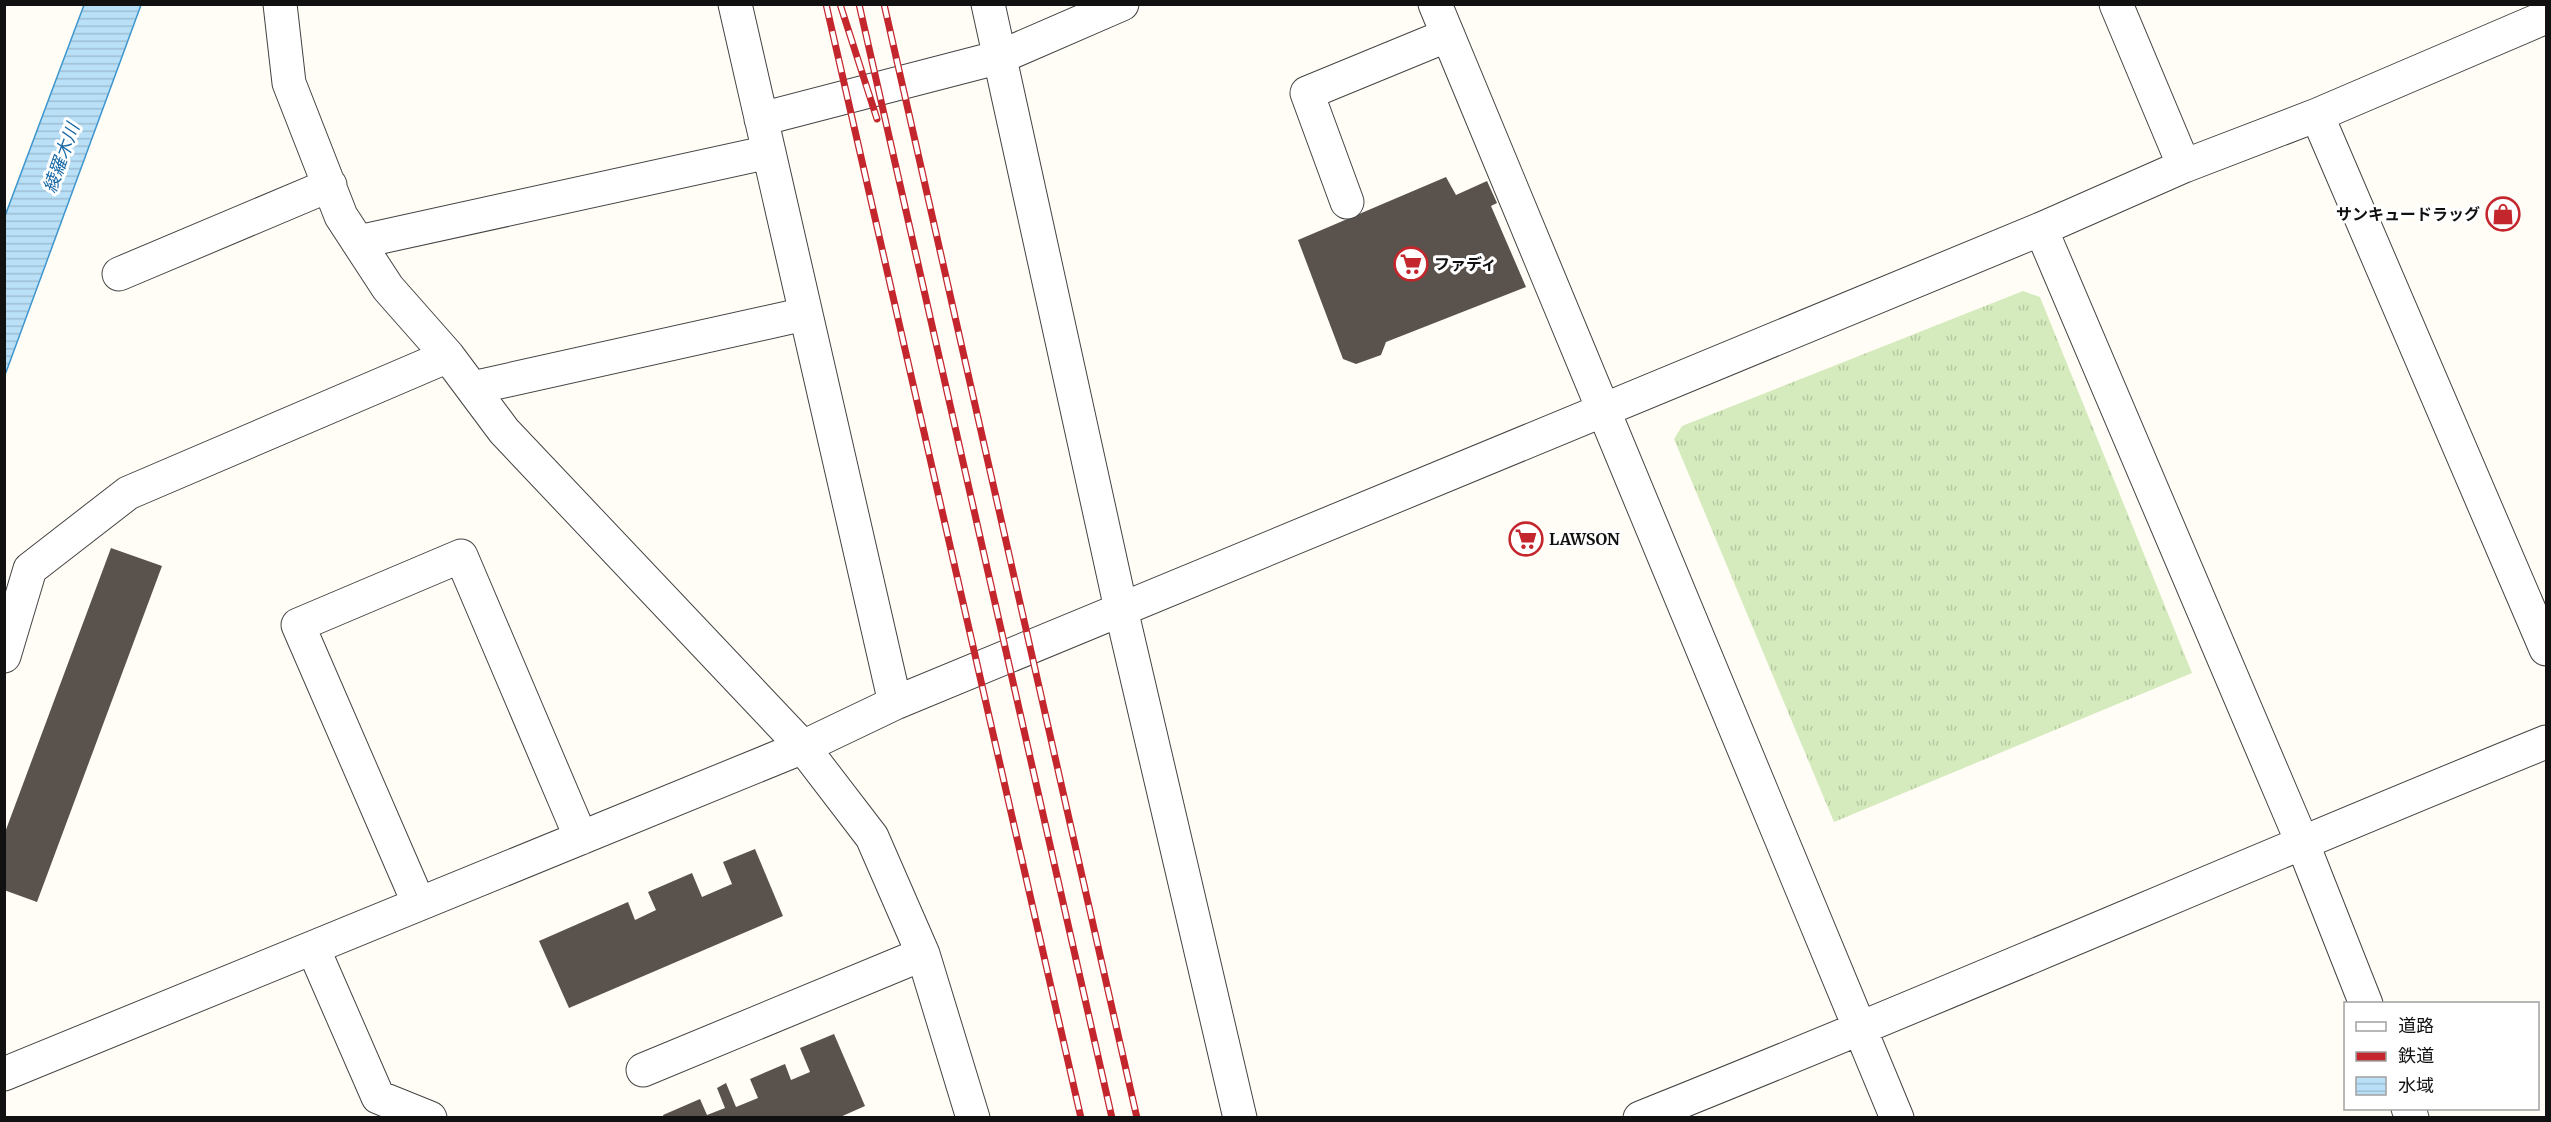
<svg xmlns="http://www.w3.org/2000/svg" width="2551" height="1122" viewBox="0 0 2551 1122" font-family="Merriweather,'Noto Sans JP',serif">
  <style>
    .grass { fill: url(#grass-tufts) }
    .water { fill: url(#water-rules); stroke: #3f96cf; stroke-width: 1.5 }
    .building { fill: #5a524d }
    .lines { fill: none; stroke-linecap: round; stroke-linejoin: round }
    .minor-casing { stroke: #444; stroke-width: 35 }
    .minor { stroke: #fff; stroke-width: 33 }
    .rail-casing { stroke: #c4262e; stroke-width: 7 }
    .rail { stroke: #fff; stroke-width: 4.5; stroke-dasharray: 14; stroke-linecap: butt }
    .labels { text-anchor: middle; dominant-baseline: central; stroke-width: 6; stroke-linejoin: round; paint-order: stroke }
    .poi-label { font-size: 16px; font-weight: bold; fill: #111; stroke: #fff; text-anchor: start }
    .water-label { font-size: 18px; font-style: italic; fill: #1768a6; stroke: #fff }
  </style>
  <defs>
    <pattern id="grass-tufts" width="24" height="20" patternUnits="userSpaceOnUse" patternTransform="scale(1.5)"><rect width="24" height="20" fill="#d5ebbd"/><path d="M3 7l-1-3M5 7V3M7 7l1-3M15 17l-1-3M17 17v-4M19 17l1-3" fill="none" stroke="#b6c8a1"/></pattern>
    <pattern id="water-rules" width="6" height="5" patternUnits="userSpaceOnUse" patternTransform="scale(1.5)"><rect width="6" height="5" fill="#b9e0f7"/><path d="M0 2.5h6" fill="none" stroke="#9ebfd3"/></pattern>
  </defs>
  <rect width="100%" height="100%" fill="#fffdf5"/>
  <path class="grass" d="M2023,291l17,6 152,376 -358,149 -160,-383 8,-13z"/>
  <path class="water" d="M84,5h57l-136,370v-159z"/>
  <path class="building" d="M1446,177l10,18 31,-14 10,22 -6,3 35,81 -140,55 -5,13 -25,9 -13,-5 -45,-119z
    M111,548l51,18 -125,336 -33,-12v-55z
    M755,849l28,67 -214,92 -30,-67 89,-39 7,18 21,-10 -8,-18 44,-19 10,24 30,-13 -9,-22z
    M834,1034l31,72 -27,12h-174l-1,-3 37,-16 7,16 18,-7 -8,-20 9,-5 10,24 22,-9 -8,-19 35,-15 6,16 19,-8 -10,-24z"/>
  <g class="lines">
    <g class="minor-casing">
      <path id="minor" d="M280,4l9,79 52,133 47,72 60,68 56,75 299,316 69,90 51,117 50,164
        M735,4l160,699
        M988,4l133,605 119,509
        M1435,4l462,1114
        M2116,4l68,162
        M2317,115l229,534
        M761,119l239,-62 122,-53
        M1347,202l-40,-109 141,-58
        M2041,229l261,613 64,162
        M358,242l411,-90
        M119,274l211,-89
        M472,388l333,-74
        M4,656l26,-87 98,-76 320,-137
        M419,904l-121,-279 163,-69 120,282
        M313,948l65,149 52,21
        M643,1070l280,-116
        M4,1074l799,-327 92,-44 1146,-474 143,-63 133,-51 229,-98
        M2408,1108l4,10
        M1640,1118c304,-121 603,-253 906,-376"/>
    </g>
    <use href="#minor" class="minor"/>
    <g class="rail-casing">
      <path id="rail" d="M826,4l255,1114
        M840,4l37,115
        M859,4l253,1114
        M884,4l253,1114"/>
    </g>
    <use href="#rail" class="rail"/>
  </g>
  <defs>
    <g id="shop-ring" transform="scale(1.725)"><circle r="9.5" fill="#fff" stroke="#c4262e" stroke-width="1.5"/><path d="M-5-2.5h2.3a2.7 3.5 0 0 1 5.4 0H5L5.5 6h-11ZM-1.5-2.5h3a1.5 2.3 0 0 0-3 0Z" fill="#c4262e"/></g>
    <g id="supermarket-ring" transform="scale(1.725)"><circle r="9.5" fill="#fff" stroke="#c4262e" stroke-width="1.5"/><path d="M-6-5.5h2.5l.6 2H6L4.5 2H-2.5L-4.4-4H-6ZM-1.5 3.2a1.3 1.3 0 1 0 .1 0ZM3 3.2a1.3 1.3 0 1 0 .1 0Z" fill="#c4262e"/></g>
  </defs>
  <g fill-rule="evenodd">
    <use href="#shop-ring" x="2503" y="214"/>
    <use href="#supermarket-ring" x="1411" y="264"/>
    <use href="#supermarket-ring" x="1526" y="539"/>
  </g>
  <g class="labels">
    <g class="poi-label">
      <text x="2480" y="214" text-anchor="end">サンキュードラッグ</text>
      <text x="1434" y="264">ファディ</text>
      <text x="1549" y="539">LAWSON</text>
    </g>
    <g class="water-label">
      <text transform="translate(61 158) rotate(-70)">綾羅木川</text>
    </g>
  </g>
  <rect width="2551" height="1122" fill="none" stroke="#111111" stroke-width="12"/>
  <rect x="2344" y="1002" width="195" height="108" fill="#ffffff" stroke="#a0a0a0" stroke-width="1.5"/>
  <rect x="2356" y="1022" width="30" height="9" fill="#ffffff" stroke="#a0a0a0" stroke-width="1.5"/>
  <text x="2398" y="1032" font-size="18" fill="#111111">道路</text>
  <rect x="2356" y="1052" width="30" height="9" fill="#c4262e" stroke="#a0a0a0" stroke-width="1.5"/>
  <text x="2398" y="1062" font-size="18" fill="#111111">鉄道</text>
  <rect x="2356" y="1077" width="30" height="18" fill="url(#water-rules)" stroke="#a0a0a0" stroke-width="1.5"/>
  <text x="2398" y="1092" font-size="18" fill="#111111">水域</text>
</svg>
